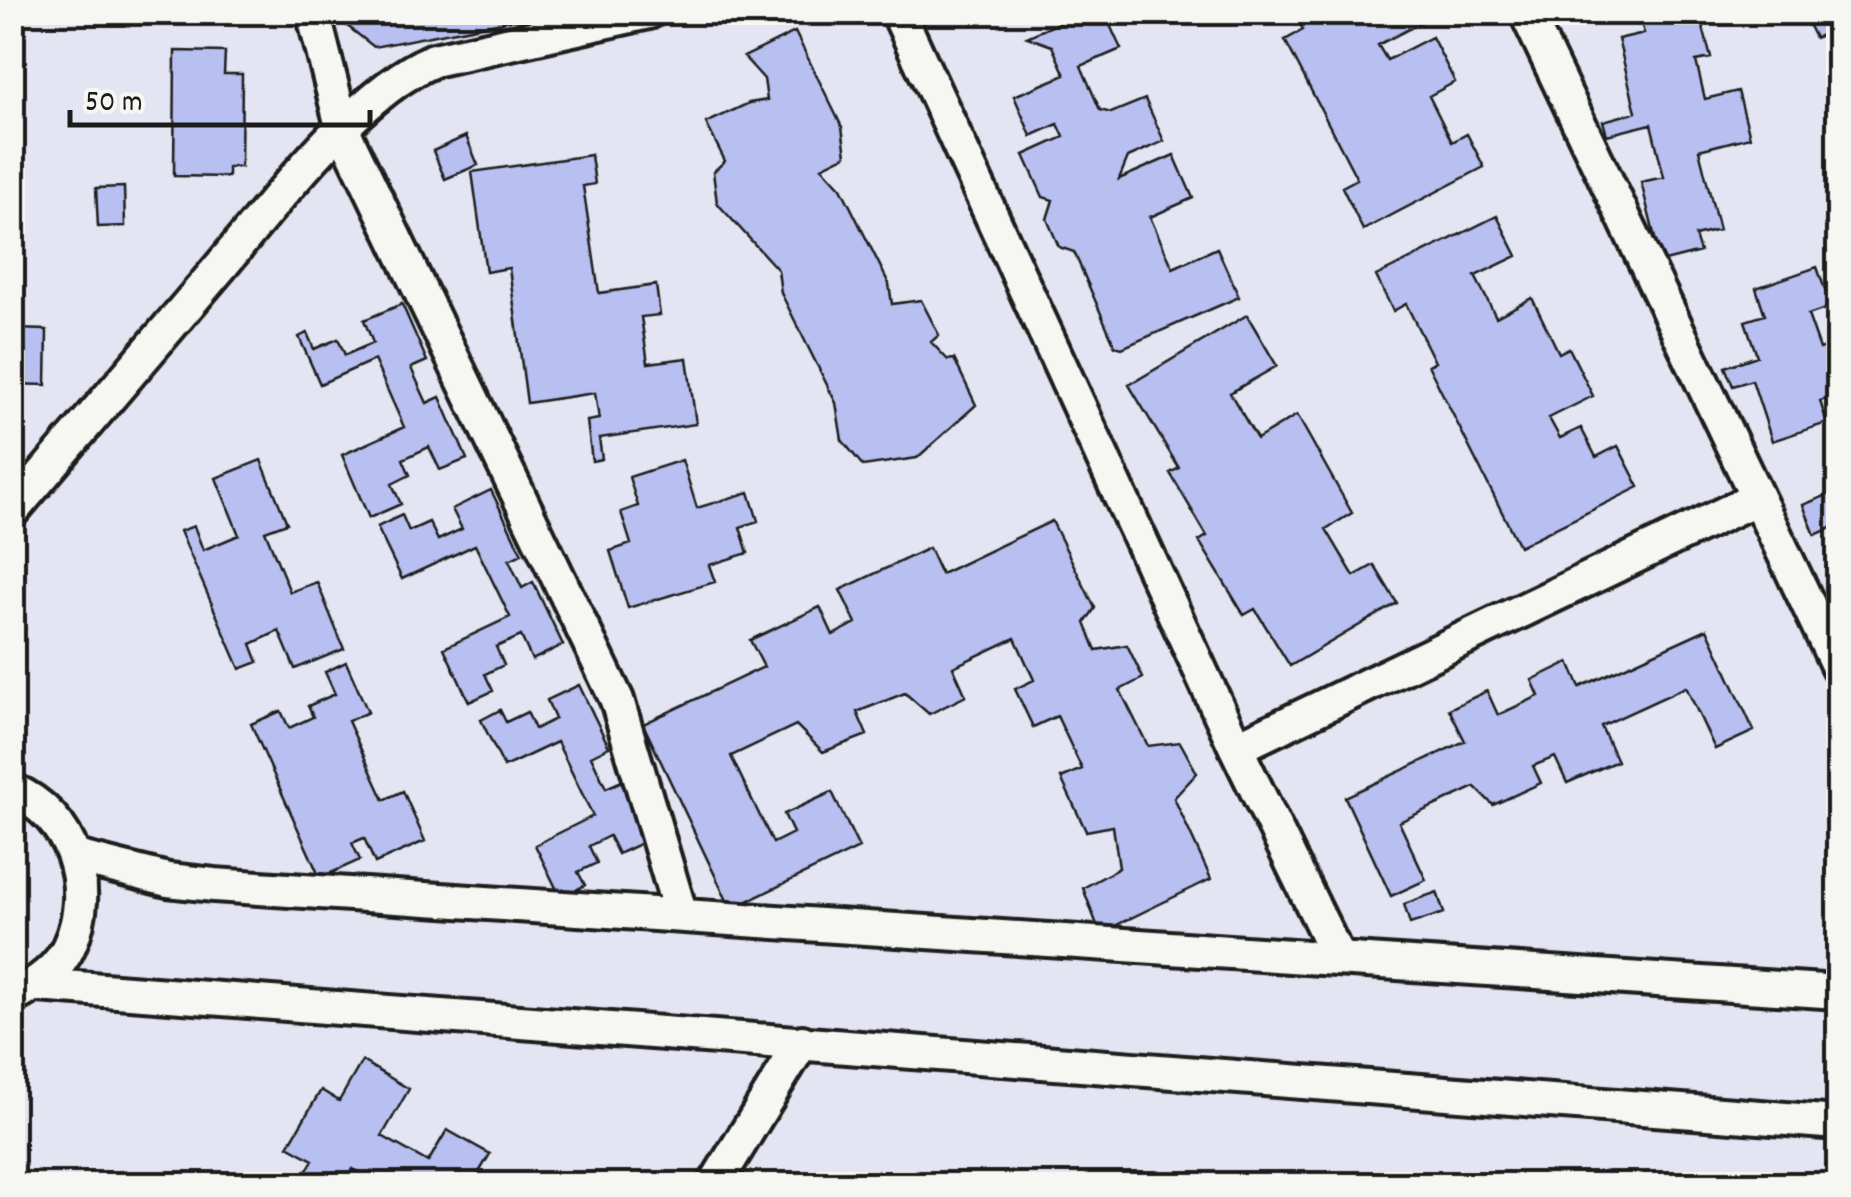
<svg xmlns="http://www.w3.org/2000/svg" width="1851" height="1197" viewBox="0 0 1851 1197" font-family="Dekko,sans-serif">
  <style>
    .building { fill: #b8c0f1; stroke: #1c1c1c; stroke-width: 2.5 }
    .lines { fill: none; stroke-linecap: round; stroke-linejoin: round }
    .street-casing { stroke: #1c1c1c; stroke-width: 40 }
    .street { stroke: #f6f6f2; stroke-width: 32 }
  </style>
  <rect width="100%" height="100%" fill="#e3e6f2"/>
  <filter id="ink" filterUnits="userSpaceOnUse"><feTurbulence type="fractalNoise" baseFrequency=".01" numOctaves="2"/><feDisplacementMap in="SourceGraphic" scale="20" xChannelSelector="R" yChannelSelector="G"/><feConvolveMatrix kernelMatrix="1 2 1 2 8 2 1 2 1" color-interpolation-filters="sRGB"/></filter>
  <g filter="url(#ink)">
    <path class="building" d="M340,12h213l-179,35 -33,-26z
      M1083,12h21l17,37 -40,17 19,44 11,3 34,-14 19,42 -36,16 -9,22 55,-24 19,43 -43,19 23,51 44,-20 22,49 -117,51 -7,-2 -41,-94 -15,-5 -12,-28 6,-19 -10,-3 -19,-42 40,-18 -6,-13 -27,12 -17,-40 51,-21 -13,-29 -25,-9z
      M1294,12h135l3,5 -54,28 9,15 45,-23 23,45 -26,14 23,46 15,-8 17,33 -121,63 -21,-43 15,-8 -72,-139 18,-10z
      M1654,12h45l12,46 -15,3 9,38 33,-8 12,46 -51,13 20,80 -24,6 5,16 -39,10 -20,-80 23,-5 -13,-53 -44,11 -4,-14 33,-9 -18,-73 26,-6 -5,-17z
      M1802,12h36v40l-9,-20 -14,6z
      M795,32l47,95 4,28 -24,12 19,21 48,96 3,20 29,-4 18,35 -8,7 17,18 6,-1 22,46 -59,53 -54,8 -21,-26 -6,-37 -55,-110 -3,-23 -61,-67 -4,-31 12,-11 -19,-38 43,-20 18,-3 -3,-21 -20,-22z
      M175,51l50,1 -1,22h18l-1,93h-13v10l-54,-1z
      M466,136l12,29 -33,14 -12,-28z
      M591,155l4,29 -12,2 16,107 57,-8 4,30 -19,2 7,46 39,-5 9,66 -97,14 3,21 -10,2 -5,-40 12,-2 -4,-26 -68,10 -18,-135 -23,4 -14,-100z
      M12,164l6,16 -4,149 33,1 -1,55 -34,-1z
      M124,187l1,39 -27,1 -2,-39z
      M1497,216l20,40 -42,20 21,41 36,-19 27,55 10,-5 24,48 -44,22 11,20 21,-10 15,29 22,-11 21,41 -120,59 -91,-181 7,-3 -29,-58 -13,7 -17,-35z
      M1817,267l14,40 -23,8 12,34 18,-6v52l-18,6 7,22 -55,18 -20,-61 -19,6 -8,-19 32,-11 -12,-35 20,-6 -9,-27z
      M402,304l25,57 -16,7 16,35 13,-6 27,62 -27,11 -11,-23 -26,12 7,16 -18,9 9,20 -32,14 -27,-63 62,-28 -30,-67 -54,24 -21,-47 8,-4 7,16 24,-10 7,16 28,-12 -9,-23z
      M1247,315l30,51 -47,27 27,46 40,-24 55,98 -26,16 28,47 20,-11 23,38 -107,63 -35,-57 -11,6 -45,-74 8,-5 -37,-63 9,-5 -50,-83z
      M261,460l26,63 -22,8 25,61 27,-10 27,67 -49,20 -16,-38 -28,13 7,18 -18,7 -60,-138 14,-5 9,24 36,-15 -23,-57z
      M682,460l15,48 52,-16 9,29 -18,6 8,26 -39,12 6,17 -87,26 -18,-57 21,-7 -10,-32 17,-6 -9,-29z
      M491,490l31,64 -13,6 13,28 11,-6 30,63 -31,15 -11,-24 -25,11 8,18 -19,9 8,17 -24,11 -25,-54 66,-31 -35,-72 -73,34 -25,-52 25,-12 7,16 20,-9 9,18 24,-11 -10,-20z
      M1837,491l1,34 -23,10 -12,-30z
      M1052,521l43,87 -10,15 11,27 31,-5 16,33 -23,12 28,56 32,-4 17,31 -23,25 37,81 -111,54 -17,-45 36,-20 -6,-42 -27,5 -25,-53 21,-9 -25,-53 -24,11 -18,-38 19,-9 -19,-42 -62,29 13,29 -37,18 -24,-21 -48,19 10,23 -44,17 -27,-27 -65,31 42,87 20,-10 -9,-19 48,-22 27,56 -128,61 -88,-185 121,-57 -14,-27 70,-33 13,28 23,-12 -16,-33 89,-42 12,26z
      M1707,629l47,102 -39,18 -29,-62 -85,39 16,35 -50,22 -12,-26 -22,9 8,17 -48,22 -18,-18 -76,35 27,58 -35,16 -46,-99 120,-56 -16,-32 38,-18 11,24 41,-19 -7,-16 37,-18 11,25z
      M346,662l22,50 -20,9 36,79 19,-9 22,50 -50,22 -11,-25 -12,5 8,17 -40,18 -69,-154 30,-13 8,17 24,-11 -5,-11 27,-12 -10,-22z
      M579,685l30,62 -18,9 15,32 16,-7 28,58 -32,15 -9,-18 -20,10 8,17 -19,9 7,13 -24,13 -26,-53 58,-29 -36,-74 -53,25 -23,-47 19,-10 6,12 21,-10 8,17 20,-10 -8,-19z
      M1437,892l7,21 -34,11 -6,-20z
      M362,1061l47,28 -27,47 46,26 19,-32 43,24 -18,30h-92l-27,-15 -9,15 -44,-2 13,-22 -25,-14 33,-56 18,11z"/>
    <g class="lines">
      <g class="street-casing">
        <path id="street" d="M313,12l30,118 274,570 64,215
          M898,12l338,736 103,211
          M1526,12l312,655
          M12,511c70,-81 139,-163 209,-245 52,-62 139,-176 213,-206l215,-48
          M1236,748l521,-250
          M12,790c61,25 84,98 57,156 -10,24 -35,40 -57,51
          M76,857l92,23 46,5 1624,107
          M38,985l1800,138
          M715,1184l87,-142"/>
      </g>
      <use href="#street" class="street"/>
    </g>
  </g>
  <rect width="1851" height="1197" fill="none" stroke="#f6f6f2" stroke-width="50"/>
  <rect x="25" y="25" width="1801" height="1147" fill="none" stroke="#1c1c1c" stroke-width="4" filter="url(#ink)"/>
  <path d="M70 110v15h300v-15" fill="none" stroke="#1c1c1c" stroke-width="5"/>
  <text x="85" y="110" font-size="30" fill="#1c1c1c" stroke="#f6f6f2" stroke-width="8" paint-order="stroke">50 m</text>
</svg>
